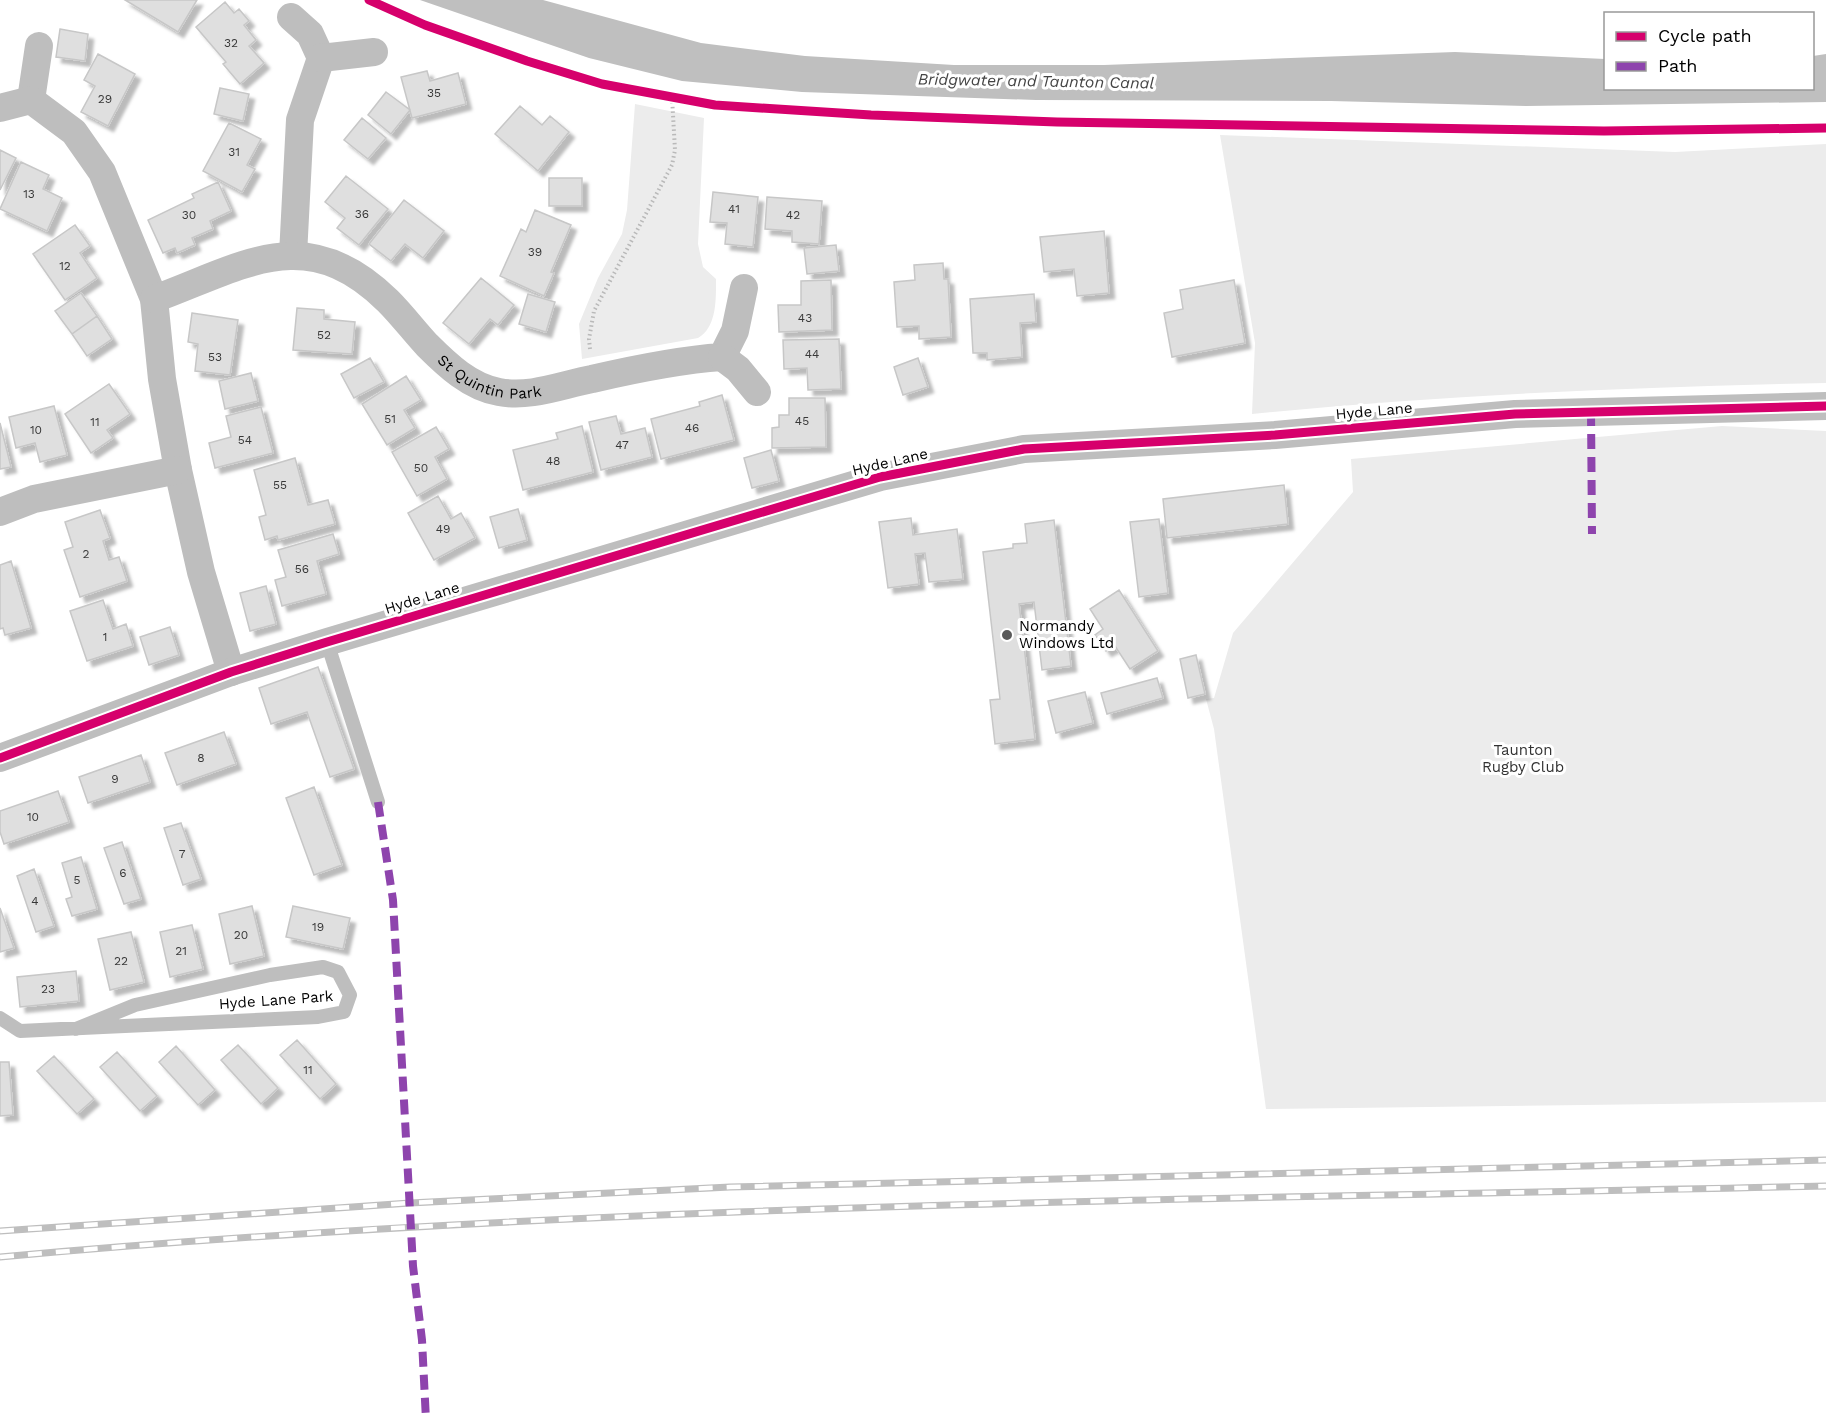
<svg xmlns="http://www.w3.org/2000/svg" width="1826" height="1420" viewBox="0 0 1826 1420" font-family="'Work Sans',sans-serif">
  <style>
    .green { fill: #ececec }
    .water { fill: #bfbfbf }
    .building { fill: #dfdfdf; stroke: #c7c7c7; stroke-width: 1.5; filter: url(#shadow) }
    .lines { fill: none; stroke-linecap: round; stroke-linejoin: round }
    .path { stroke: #b9b9b9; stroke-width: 4; stroke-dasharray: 1.5 3; stroke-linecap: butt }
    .lane { stroke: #bebebe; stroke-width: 14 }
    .street { stroke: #bebebe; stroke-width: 28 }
    .rail-casing { stroke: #bebebe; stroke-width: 7 }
    .rail { stroke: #fff; stroke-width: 4.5; stroke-dasharray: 14; stroke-linecap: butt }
    .quiet { stroke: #8e44ad; stroke-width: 8; stroke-dasharray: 15 8; stroke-linecap: butt }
    .cycleway-casing { stroke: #fff; stroke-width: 13 }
    .cycleway { stroke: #d6006c; stroke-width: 9 }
    .poi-dot { fill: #595959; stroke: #fff; stroke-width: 2 }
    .labels { text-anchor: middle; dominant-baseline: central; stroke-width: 6; stroke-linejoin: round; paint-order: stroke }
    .number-label { font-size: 12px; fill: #383838 }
    .street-label { font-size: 15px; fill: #000; stroke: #fff }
    .poi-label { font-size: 15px; fill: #000; stroke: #fff; text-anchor: start }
    .park-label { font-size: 15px; fill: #333; stroke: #fff }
    .water-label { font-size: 16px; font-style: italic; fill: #444; stroke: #fff }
  </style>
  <defs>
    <filter id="shadow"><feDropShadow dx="5.5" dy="5.5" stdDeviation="1.5" flood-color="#0004"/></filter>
  </defs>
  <rect width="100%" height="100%" fill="#fff"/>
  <path class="green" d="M635,104l69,14 -6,126 5,23 13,12c0,20 1,48 -18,59l-116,21 -3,-35 19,-46 24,-44 5,-24z
    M1220,135l455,17 151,-8v239c-192,4 -384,12 -574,31l3,-71z
    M1722,426l104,5v671l-560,7 -52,-380 -8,-30 8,-1 19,-65 120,-141 -2,-33z"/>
  <path class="water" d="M420,0h123l158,43 104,13 149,9h150l351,-13 150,7 1,29h206l1,-32 13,-2v48l-300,4 -195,-5 -295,-1 -234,-8 -120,-11 -93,-23z"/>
  <path class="building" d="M125,0h72l-19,32z
    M225,2l9,11 5,-4 10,12 -5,4 12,15 -7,6 15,17 -24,21 -17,-20 3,-2 -30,-35z
    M60,29l28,5 -3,27 -29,-4z
    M98,54l37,20 -27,52 -27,-14 14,-26 -11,-6z
    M427,71l3,10 28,-8 8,31 -54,14 -11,-41z
    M220,88l29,6 -6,27 -29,-7z
    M386,92l24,18 -19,24 -23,-19z
    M520,106l22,19 8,-9 19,16 -31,39 -43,-37z
    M362,118l24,20 -18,21 -24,-19z
    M229,123l32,16 -14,26 8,4 -13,23 -39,-21z
    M0,150l16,8 -16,32z
    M21,162l28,13 -6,14 19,9 -15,33 -47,-22z
    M346,176l42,33 -29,36 -22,-17 8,-10 -20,-16z
    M549,178h33v28h-33z
    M218,182l13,29 -21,10 3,8 -21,9 3,7 -18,8 -2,-5 -12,5 -15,-33 46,-22 -2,-4z
    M713,192l45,5 -5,50 -28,-3 2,-21 -17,-1z
    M767,197l55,4 -3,43 -27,-2v-11l-27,-2z
    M404,200l40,31 -21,27 -18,-14 -14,17 -22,-17z
    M535,210l36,15 -20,47 3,1 -10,23 -44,-20 21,-47 5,3z
    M75,225l15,21 -10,7 17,25 -32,22 -32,-46z
    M1104,231l5,62 -32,3 -3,-27 -30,3 -4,-35z
    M836,245l3,26 -32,3 -3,-26z
    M943,263l1,16h4l3,58 -32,2v-13l-22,1 -3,-45 21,-2 -1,-15z
    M481,278l33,27 -16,20 -8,-6 -21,25 -26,-21z
    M831,280l1,50 -53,2 -1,-27h23v-24z
    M1234,280l11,63 -73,14 -8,-44 19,-4 -3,-19z
    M81,293l16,23 -25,18 -17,-23z
    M528,294l27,8 -9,30 -27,-8z
    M1034,294l2,28 -16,1 2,34 -35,3v-7h-14l-3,-54z
    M297,308l27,2v9l31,3 -3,32 -59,-4z
    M192,313l46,7 -8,55 -35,-4 3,-27 -10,-2z
    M97,316l15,23 -25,17 -15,-22z
    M839,339l2,50 -33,1 -1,-22 -23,1 -1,-29z
    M370,358l14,24 -30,16 -13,-24z
    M918,358l10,29 -25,8 -9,-28z
    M251,373l7,28 -33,8 -6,-28z
    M406,376l15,24 -17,10 11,18 -28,17 -25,-41z
    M109,384l21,30 -23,16 6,8 -22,15 -26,-39z
    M722,395l12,45 -73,19 -10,-40 49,-13 -1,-4z
    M789,398h36l1,49 -54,1v-20l7,-1v-12h10z
    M54,406l13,49 -27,7 -5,-19 -19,5 -7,-31z
    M261,407l12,46 -58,15 -6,-25 22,-6 -5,-21z
    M616,416l5,18 24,-6 7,29 -51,13 -12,-48z
    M0,423l11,44 -11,2z
    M582,426l11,46 -70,18 -10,-40 45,-11 -2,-6z
    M436,427l13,22 -14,8 12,22 -30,17 -25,-44z
    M771,450l8,31 -27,7 -8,-30z
    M295,458l13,47 20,-5 7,24 -57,16 -1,-4 -12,4 -6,-23 7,-2 -12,-45z
    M1284,485l4,39 -121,14 -4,-39z
    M438,496l13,23 10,-6 14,25 -41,22 -26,-47z
    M518,509l9,31 -28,8 -9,-31z
    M100,510l10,28 -7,3 6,19 10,-3 8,24 -47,16 -16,-47 9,-3 -8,-25z
    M911,518l2,17 44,-6 6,50 -34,3 -4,-29 -10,1 4,30 -31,4 -9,-66z
    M1159,519l9,74 -29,4 -9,-75z
    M1054,520l17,146 -29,4 -8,-68 -15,2 16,135 -40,5 -5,-44 10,-1 -17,-147 30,-4v-4l14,-1 -2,-19z
    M333,534l6,20 -22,7 9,33 -44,12 -7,-26 11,-3 -8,-27z
    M11,561l20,67 -26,7 -2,-7 -3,1v-64z
    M266,586l10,38 -26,7 -10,-38z
    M1119,590l39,61 -28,18 -15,-23 -9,5 -11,-16 8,-6 -13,-20z
    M103,600l10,29 13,-5 7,22 -46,15 -17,-50z
    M170,627l9,28 -30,10 -9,-28z
    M1196,655l9,39 -17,4 -8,-39z
    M318,667l36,102 -24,8 -23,-65 -36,12 -12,-36z
    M1157,678l6,20 -56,16 -6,-21z
    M1085,692l8,31 -37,10 -8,-32z
    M224,732l12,32 -59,21 -12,-32z
    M141,755l9,27 -62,21 -9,-26z
    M314,787l28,78 -28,10 -28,-77z
    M58,791l11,31 -65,22 -4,-12v-21z
    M181,823l20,56 -18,6 -19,-57z
    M122,842l19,57 -17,5 -20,-56z
    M81,857l16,52 -25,7 -6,-17 6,-2 -10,-34z
    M34,869l20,57 -18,6 -19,-56z
    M252,906l12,50 -34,8 -11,-50z
    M293,906l57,12 -7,31 -57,-12z
    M0,908l14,40 -14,4z
    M192,925l11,44 -33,8 -10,-45z
    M131,932l13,50 -34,8 -12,-51z
    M76,971l3,30 -59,6 -3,-30z
    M297,1040l39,44 -16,15 -40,-44z
    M238,1045l40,43 -17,16 -40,-44z
    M176,1046l39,44 -17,15 -39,-43z
    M117,1052l40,44 -17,15 -40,-44z
    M54,1056l40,43 -17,15 -40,-43z
    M0,1062h9l4,53 -13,1z"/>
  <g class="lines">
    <path class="path" d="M369,0l56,25 102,36 75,23 113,21 156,10 186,7 547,9 222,-3
      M590,349l-1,-10 5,-28 78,-146 3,-15 -3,-53"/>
    <path class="lane" d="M327,642l51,160
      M0,1018l20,13 83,-4 215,-10 26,-5 6,-17 -12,-23 -15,-5 -53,8 -135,30 -59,24"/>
    <g class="street">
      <path d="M291,17l19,17 11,24 -21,62 -7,135"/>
      <path d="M321,58l53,-6"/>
      <path d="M31,100l8,-54"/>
      <path d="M0,108l31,-8 43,32 28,40 52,127 8,80 16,91 23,102 30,100"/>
      <path id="s1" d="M154,299c88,-32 152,-79 234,2 14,14 26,30 39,44 20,20 43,42 72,47 31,6 62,-7 93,-13 43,-10 86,-19 130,-22l13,-26 9,-43"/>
      <path d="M722,357l16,12 19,23"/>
      <path d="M0,512l34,-13 144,-29"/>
      <path d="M0,758l231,-86 96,-30 553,-165 144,-28 251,-14 240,-21 311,-8"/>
    </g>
    <g class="rail-casing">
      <path id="rail" d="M0,1231l410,-28 320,-16 1096,-27
        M0,1257c607,-55 1217,-57 1826,-71"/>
    </g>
    <use href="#rail" class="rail"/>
    <path class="quiet" d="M1591,411l1,123
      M378,802l15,98 20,366 9,74 4,80"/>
    <g class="cycleway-casing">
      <path id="cycleway" d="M369,0l56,25 102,36 75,23 113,21 156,10 186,7 547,9 222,-3
        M0,758l231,-86 96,-30 553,-165 144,-28 251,-14 240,-21 311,-8"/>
    </g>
    <use href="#cycleway" class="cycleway"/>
  </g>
  <circle class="poi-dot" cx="1007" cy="635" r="6"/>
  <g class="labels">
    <g class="number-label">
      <text x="231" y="43">32</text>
      <text x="434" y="93">35</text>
      <text x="105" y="99">29</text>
      <text x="234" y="152">31</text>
      <text x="29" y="194">13</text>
      <text x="734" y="209">41</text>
      <text x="362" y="214">36</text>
      <text x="189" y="215">30</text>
      <text x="793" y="215">42</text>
      <text x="535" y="252">39</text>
      <text x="65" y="266">12</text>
      <text x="805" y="318">43</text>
      <text x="324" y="335">52</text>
      <text x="812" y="354">44</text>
      <text x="215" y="357">53</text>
      <text x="390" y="419">51</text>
      <text x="802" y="421">45</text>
      <text x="95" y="422">11</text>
      <text x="692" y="428">46</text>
      <text x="36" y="430">10</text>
      <text x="245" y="440">54</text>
      <text x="622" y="445">47</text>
      <text x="553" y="461">48</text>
      <text x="421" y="468">50</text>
      <text x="280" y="485">55</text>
      <text x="443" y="529">49</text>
      <text x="86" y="554">2</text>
      <text x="302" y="569">56</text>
      <text x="105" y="637">1</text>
      <text x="201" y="758">8</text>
      <text x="115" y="779">9</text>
      <text x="33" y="817">10</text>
      <text x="182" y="854">7</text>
      <text x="123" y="873">6</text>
      <text x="77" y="880">5</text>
      <text x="35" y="901">4</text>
      <text x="318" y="927">19</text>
      <text x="241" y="935">20</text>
      <text x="181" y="951">21</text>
      <text x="121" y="961">22</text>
      <text x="48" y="989">23</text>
      <text x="308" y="1070">11</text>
    </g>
    <g class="street-label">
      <text stroke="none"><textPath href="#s1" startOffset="387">St Quintin Park</textPath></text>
      <text transform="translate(1374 411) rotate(-5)">Hyde Lane</text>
      <text transform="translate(890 462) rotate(-13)">Hyde Lane</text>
      <text transform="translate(422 598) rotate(-17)">Hyde Lane</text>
      <text transform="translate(276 1000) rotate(-4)">Hyde Lane Park</text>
    </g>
    <g class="poi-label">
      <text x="1019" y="626">Normandy<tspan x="1019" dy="17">Windows Ltd</tspan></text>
    </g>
    <g class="park-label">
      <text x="1523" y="750">Taunton<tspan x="1523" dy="17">Rugby Club</tspan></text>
    </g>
    <g class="water-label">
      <text transform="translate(1036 81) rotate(1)">Bridgwater and Taunton Canal</text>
    </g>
  </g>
  <rect x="1604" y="12" width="210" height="78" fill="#ffffff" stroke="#999999" stroke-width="1.5"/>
  <rect x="1616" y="32" width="30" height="9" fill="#d6006c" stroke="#999999" stroke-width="1.5"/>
  <text x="1658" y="42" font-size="18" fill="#000000">Cycle path</text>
  <rect x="1616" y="62" width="30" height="9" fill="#8e44ad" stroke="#999999" stroke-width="1.5"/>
  <text x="1658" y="72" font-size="18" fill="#000000">Path</text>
</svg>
